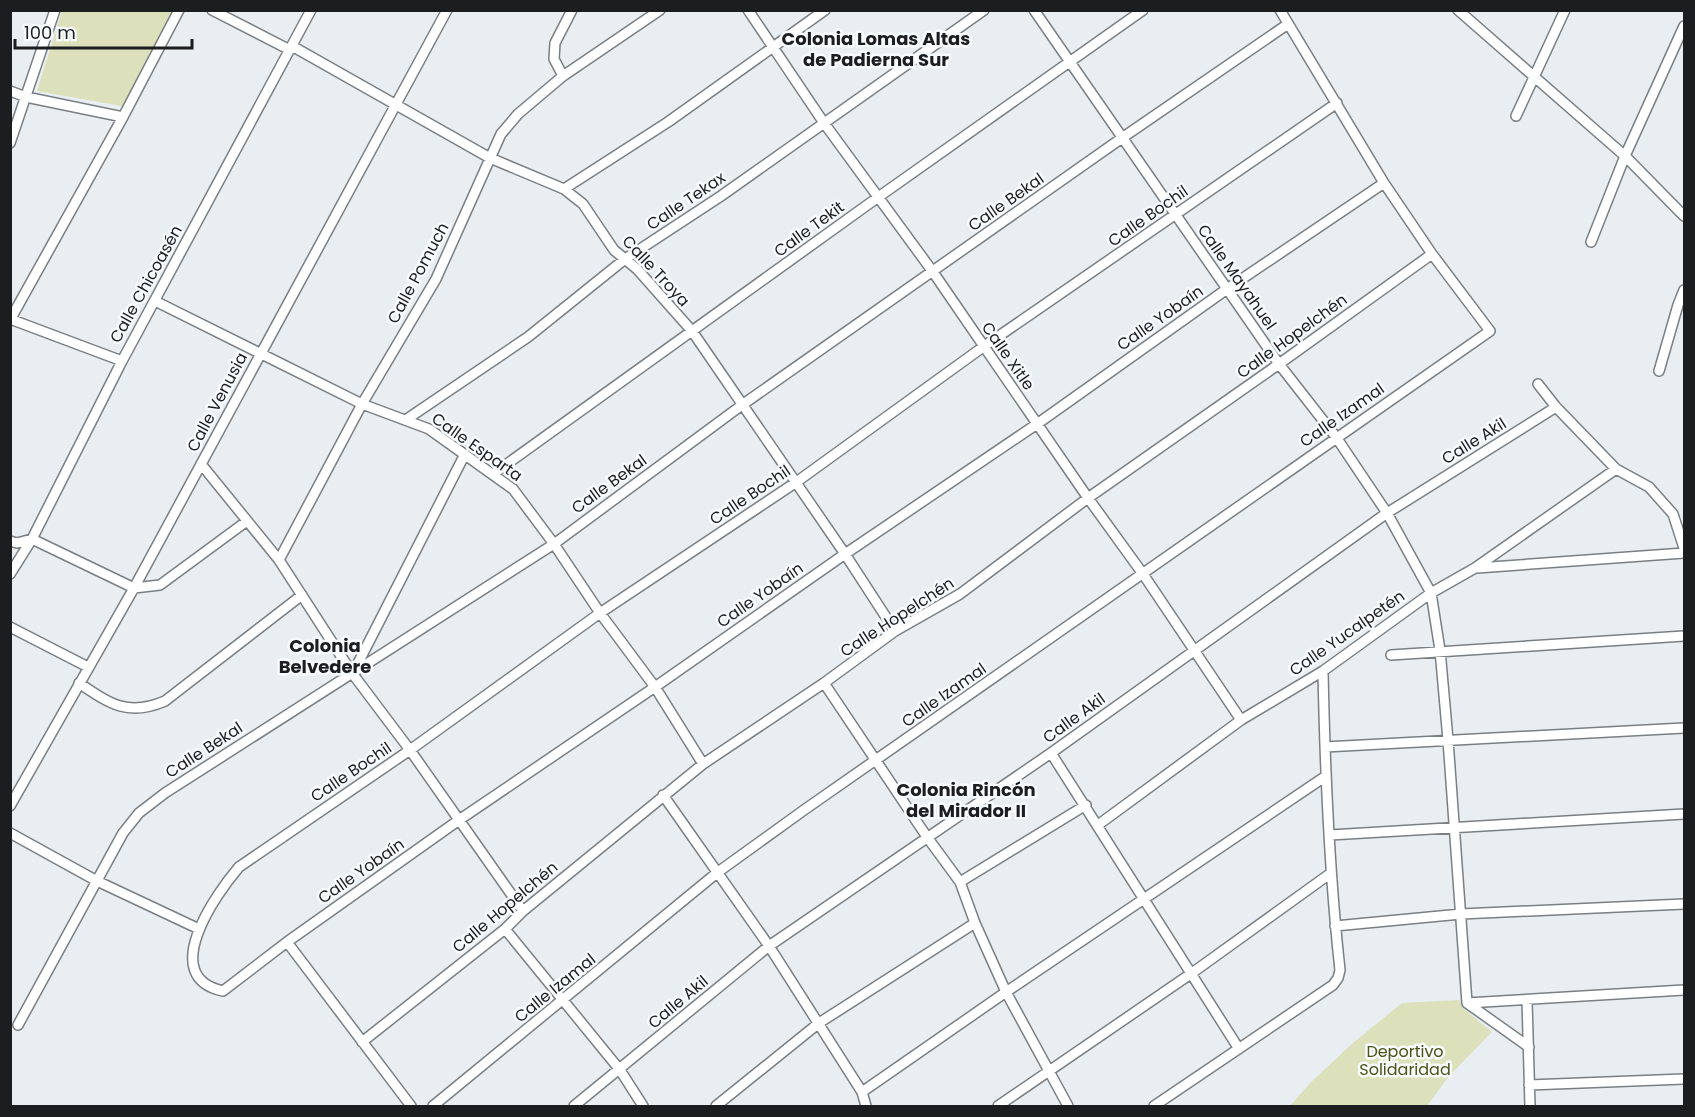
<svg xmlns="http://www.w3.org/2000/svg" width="1695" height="1117" font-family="Poppins,sans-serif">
<rect width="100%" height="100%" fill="#e9eef3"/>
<!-- green -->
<path fill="#dce1bb" d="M62 11H175L127 107 37 91Z
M1459 1000 1464 1009 1492 1032 1449 1076 1427 1106H1290L1310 1083 1353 1043 1402 1003Z"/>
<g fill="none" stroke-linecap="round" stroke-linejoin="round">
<defs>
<path id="minor" d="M212 10 290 50
M748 10 824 123 933 272 1088 498 1143 574 1241 720
M1034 10 1279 364 1336 437 1387 513 1431 593 1440 650 1448 740 1467 1003
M1458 10 1625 156 1684 216
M292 46 490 158 564 189 583 204 614 250 637 269 692 331 845 554 895 631
M563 76 554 59 555 43 572 10
M10 91 26 97 123 117
M1337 103 983 347 795 483 600 613 410 750 239 867C216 894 157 977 223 991L287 942 459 820 655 687 845 554 1037 424 1227 289 1384 183
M1516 116 1565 10
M10 143 55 10
M564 189 668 122 825 10
M1591 242 1625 156 1684 26
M155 301 362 404 429 429 513 489 554 544 600 613 655 687 703 764
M10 319 122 361
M10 320 123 117 179 10
M1659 371 1678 305 1684 290
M1538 384 1556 407 1616 469 1649 487 1673 514 1684 548
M407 419 528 337 625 259 721 196 984 10
M201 464 279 560 352 673 410 750 523 911
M493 474 877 198 1143 10
M10 541 17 543 32 539 134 588 160 585 247 521
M279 560 362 404 436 279 501 134 518 114 563 76 660 10
M1477 568 1684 553
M10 574 32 539 122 361 311 10
M10 627 88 667
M1391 655 1684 636
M354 671 465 454
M79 683C110 704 128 717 165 701L302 595
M824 683 927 837 960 882 975 923 1006 992 1068 1106
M1325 747 1684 728
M1051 753 1239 1049
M663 795 769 946 862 1092 866 1106
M10 806 134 588 447 10
M1098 825 1241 720 1323 671 1431 593 1475 568 1616 469
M10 833 97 881 199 929
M1330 835 1684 814
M960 882 1086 805
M1335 926 1461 914 1684 904
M505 929 620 1070 643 1106
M287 942 411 1106
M1527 1000 1530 1106
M1467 1003 1684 990
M1467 1003 1529 1047
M18 1025 123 833 139 813 165 793 554 544 742 405 1122 138 1288 24
M362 1042 505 929 523 911 703 764 824 683 895 631 960 594 1088 498 1279 364 1432 254
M1529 1085 1684 1079
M862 1092 1006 992 1326 776
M433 1106 718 872 804 810 1490 331 1432 254 1384 183 1280 10
M574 1106 769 946 1051 753 1387 513 1556 407
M716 1106 819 1023 975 923
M998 1106 1192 973 1331 873
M1154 1106 1333 985 1338 978 1340 970C1329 871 1325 771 1323 671"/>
</defs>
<!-- minor casing -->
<use href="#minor" stroke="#7a7f83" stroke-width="12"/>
<!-- minor -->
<use href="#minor" stroke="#fff" stroke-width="9"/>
</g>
<g text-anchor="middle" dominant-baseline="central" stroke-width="5" stroke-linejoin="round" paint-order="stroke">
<!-- street labels -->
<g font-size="16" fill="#1b1d1e" stroke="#f7fbff">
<text transform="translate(686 201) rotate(-34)">Calle Tekax</text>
<text transform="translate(1006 202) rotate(-35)">Calle Bekal</text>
<text transform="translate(1148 216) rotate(-35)">Calle Bochil</text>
<text transform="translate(809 229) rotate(-36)">Calle Tekit</text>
<text transform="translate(656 271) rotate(47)">Calle Troya</text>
<text transform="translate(418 273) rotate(-62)">Calle Pomuch</text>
<text transform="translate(1237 277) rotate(55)">Calle Mayahuel</text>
<text transform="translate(146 284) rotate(-61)">Calle Chicoasén</text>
<text transform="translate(1160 318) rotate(-35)">Calle Yobaín</text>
<text transform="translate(1292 336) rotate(-36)">Calle Hopelchén</text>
<text transform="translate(1008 356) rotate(55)">Calle Xitle</text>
<text transform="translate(217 402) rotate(-62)">Calle Venusia</text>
<text transform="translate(1342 415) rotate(-35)">Calle Izamal</text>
<text transform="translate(1474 441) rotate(-32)">Calle Akil</text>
<text transform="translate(477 447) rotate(35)">Calle Esparta</text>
<text transform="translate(609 484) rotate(-36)">Calle Bekal</text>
<text transform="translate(750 495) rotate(-34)">Calle Bochil</text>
<text transform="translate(760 595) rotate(-35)">Calle Yobaín</text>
<text transform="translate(897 617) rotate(-33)">Calle Hopelchén</text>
<text transform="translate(1347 633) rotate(-35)">Calle Yucalpetén</text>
<text transform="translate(944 695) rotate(-35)">Calle Izamal</text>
<text transform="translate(1074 718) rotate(-36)">Calle Akil</text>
<text transform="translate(204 750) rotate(-33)">Calle Bekal</text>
<text transform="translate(351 772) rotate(-34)">Calle Bochil</text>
<text transform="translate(361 871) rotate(-35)">Calle Yobaín</text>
<text transform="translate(505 907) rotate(-40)">Calle Hopelchén</text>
<text transform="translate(555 988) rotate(-39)">Calle Izamal</text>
<text transform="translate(678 1002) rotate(-40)">Calle Akil</text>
</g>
<!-- park labels -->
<g font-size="16" fill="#4d5113" stroke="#f7fbff">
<text x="1405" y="1051">Deportivo<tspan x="1405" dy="18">Solidaridad</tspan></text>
</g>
<!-- neighbourhood labels -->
<g font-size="18" font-weight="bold" fill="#1b1d1e" stroke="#f7fbff">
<text x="876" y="38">Colonia Lomas Altas<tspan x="876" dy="21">de Padierna Sur</tspan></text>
<text x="325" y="645">Colonia<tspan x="325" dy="21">Belvedere</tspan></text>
<text x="966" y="789">Colonia Rincón<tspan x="966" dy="21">del Mirador II</tspan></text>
</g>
</g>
<!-- border -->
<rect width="1695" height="1117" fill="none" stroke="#1b1d1e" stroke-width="24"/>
<!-- scale -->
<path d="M15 39v9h177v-9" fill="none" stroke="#1b1d1e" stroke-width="3"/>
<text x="24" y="39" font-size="18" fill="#1b1d1e" stroke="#f7fbff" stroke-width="4.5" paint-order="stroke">100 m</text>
</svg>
